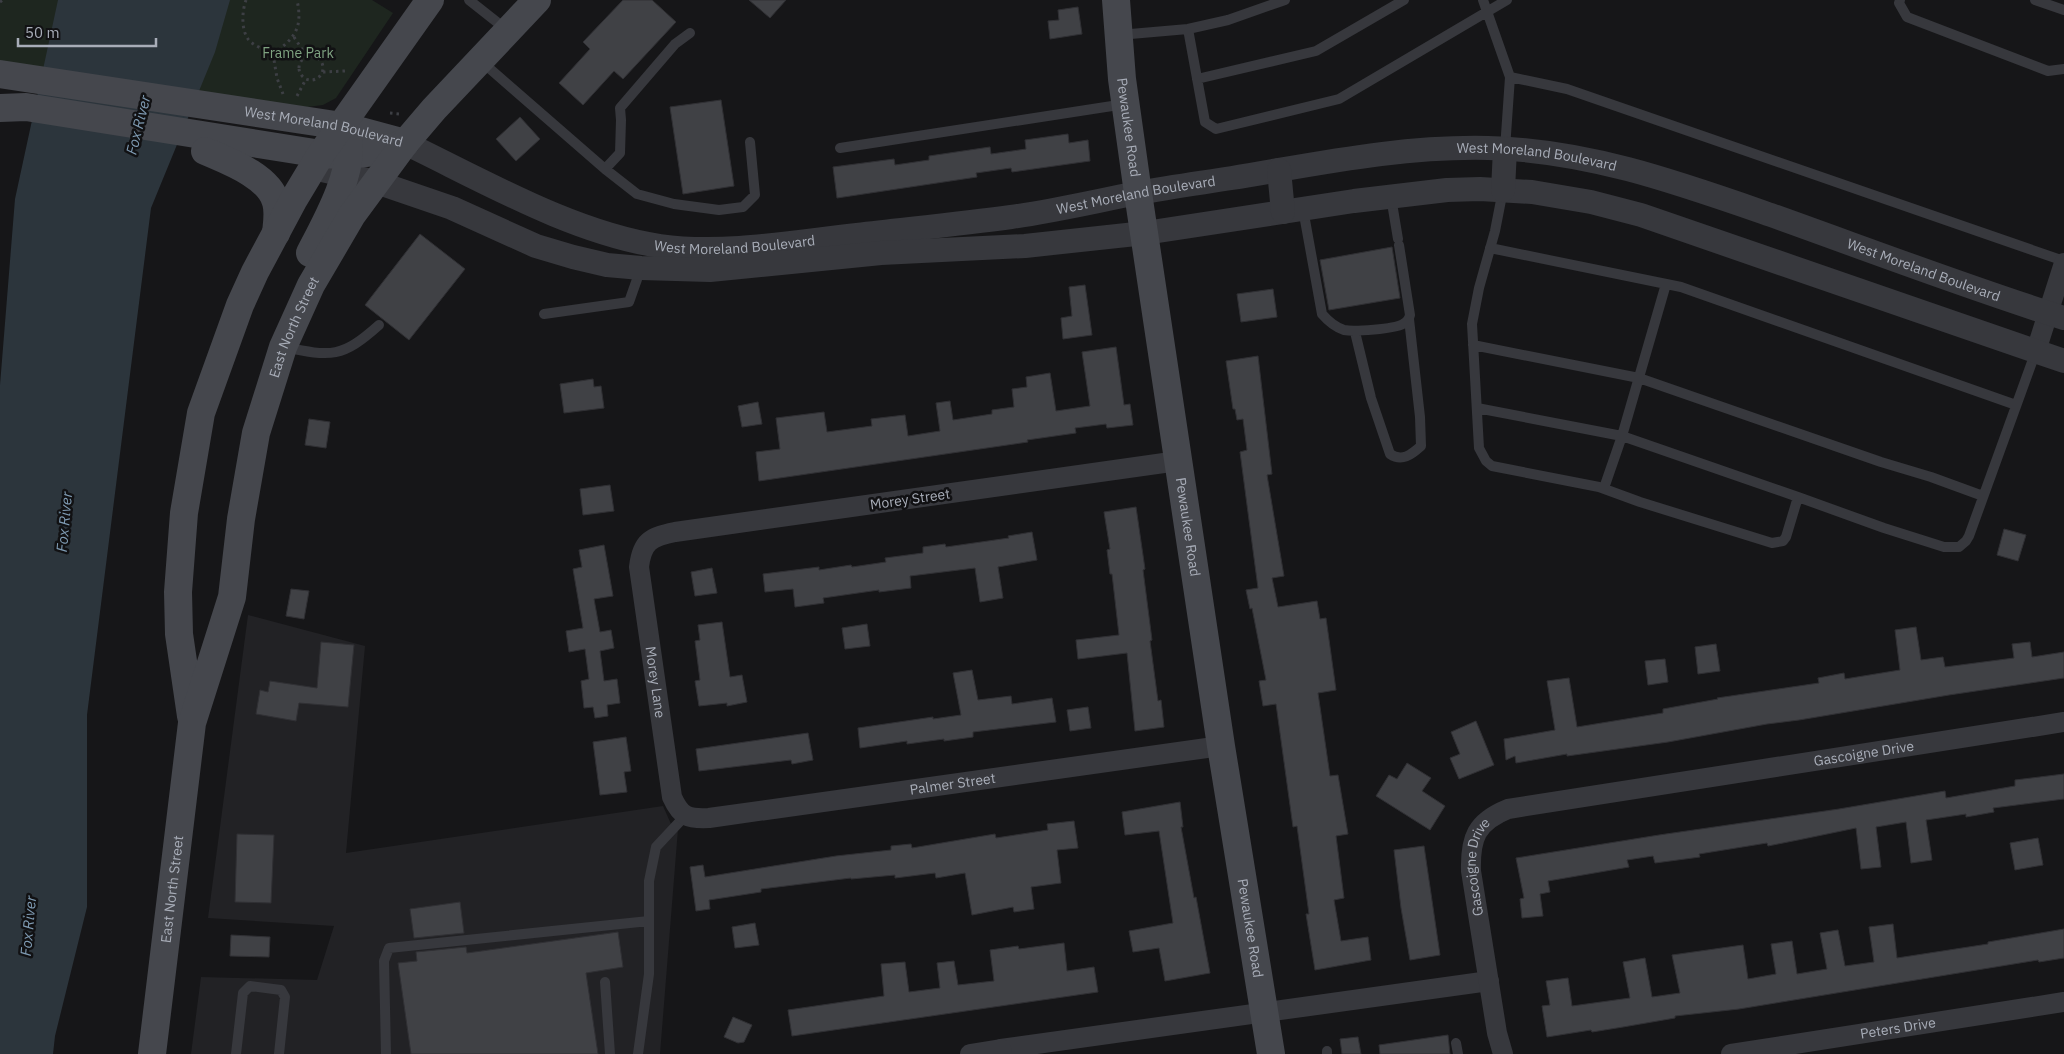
<svg xmlns="http://www.w3.org/2000/svg" width="2064" height="1054" font-family="'IBM Plex Sans',sans-serif">
<rect width="100%" height="100%" fill="#161618"/>
<!-- built -->
<path fill="#222225" d="M248 615 365 646 346 853 663 806 671 824 678 829 660 1054H191L201 977 317 980 334 926 208 918Z"/>
<!-- green -->
<path fill="#1e261f" d="M0 0H372L393 13 336 98 323 105 307 107 0 65Z"/>
<!-- water -->
<path fill="#2c353c" d="M58 0H230L215 52 151 208 87 715V907L55 1036 53 1054H0V385L15 199Z"/>
<!-- building -->
<path fill="#404145" stroke="#303034" d="M623 0H652L676 22 623 79 614 71 583 105 559 83 590 49 583 42Z
M749 0H786L770 18Z
M1078 7 1082 34 1050 39 1048 21 1059 20 1058 10Z
M721 100 734 186 683 194 670 107Z
M520 117 540 139 516 161 496 139Z
M1068 134 1069 143 1088 140 1090 161 1012 172 1011 168 976 173 977 177 837 198 833 167 894 159 895 165 929 160V156L990 147 991 154 1026 149 1025 140Z
M420 234 465 269 409 340 365 305Z
M1392 247 1400 298 1329 310 1320 260Z
M1085 285 1092 335 1063 339 1061 318 1072 316 1069 287Z
M1273 289 1277 317 1241 322 1237 294Z
M1116 347 1124 405 1130 404 1133 425 1107 428 1106 424 1075 428 1076 433 1027 440 1028 442 759 481 756 452 780 449 776 418 824 412 827 432 872 426 871 419 905 415 908 436 940 431 936 403 950 401 953 420 992 414V410L1014 407 1012 389 1027 387 1026 377 1050 373 1056 411 1090 406 1082 352Z
M1258 356 1272 474 1267 475 1284 576 1272 578 1278 607 1317 601 1320 619 1326 618 1336 690 1318 693 1330 776 1338 775 1348 834 1336 836 1344 898 1334 900 1341 941 1368 937 1371 960 1315 970 1306 914H1309L1297 826 1293 827 1276 704 1263 706 1259 681 1266 680 1252 608 1250 609 1246 590 1258 588 1240 452 1247 450 1243 419 1237 420 1235 409H1233L1226 361Z
M593 379 594 387 601 386 604 408 564 413 560 384Z
M758 402 762 424 742 427 738 406Z
M309 419 330 422 326 448 305 445Z
M610 485 614 511 583 515 580 489Z
M1136 507 1145 569 1143 570 1152 640 1150 641 1158 701 1161 700 1164 727 1135 731 1127 653 1078 659 1076 640 1119 635 1112 574H1110L1107 550 1110 549 1104 512Z
M2004 529 2026 535 2018 561 1997 555Z
M1032 532 1037 560 998 567 1003 598 980 602 975 568 910 576 911 588 879 592V590L823 598 824 603 795 607 793 589 765 592 763 574 819 567V570L851 565 852 567 886 562 885 558 923 553V547L945 544 946 547 1009 538 1008 536Z
M604 545 613 596 594 599 600 632 611 630 614 648 600 651 604 681 617 679 620 703 607 705 608 716 595 718 593 707 584 708 581 681 589 679 585 649 569 652 566 631 583 628 573 569 582 567 579 550Z
M712 568 717 593 695 596 691 572Z
M291 589 309 591 304 619 286 616Z
M722 622 730 677 742 675 747 702 727 706V703L699 706 695 681 700 680 695 641 700 640 698 625Z
M867 624 870 646 845 649 842 628Z
M1916 627 1921 660 1943 657 1945 667 2014 658 2012 644 2030 642 2032 657 2064 652V678L1949 695 1799 720 1767 724 1668 742 1567 756V754L1516 763 1515 756 1506 760 1504 739 1555 730 1547 681 1569 678 1577 727 1663 713V709L1718 699 1717 698 1819 683 1818 678 1844 673 1845 679 1900 670 1895 630Z
M321 642 354 645 348 707 299 703 296 721 256 714 260 690 268 692 270 681 317 688Z
M1716 644 1720 671 1698 674 1695 647Z
M1665 659 1668 682 1648 685 1645 661Z
M972 670 978 700 1011 696 1012 704 1052 698 1056 722 973 732V737L944 741V739L907 744V741L860 748 858 728 933 717V719L961 715 953 673Z
M1088 707 1091 728 1070 731 1067 710Z
M1476 721 1494 765 1459 779 1450 758 1460 754 1451 732Z
M808 733 813 760 792 764 791 760 699 771 696 749Z
M626 737 631 771 624 772 627 792 600 795 593 742Z
M1407 763 1431 778 1422 791 1445 806 1430 830 1376 796 1389 775 1397 779Z
M2064 774V799L1993 808 1994 812 1966 817V814L1926 820 1932 860 1911 863 1906 822 1876 827 1881 867 1861 869 1856 828 1798 840 1768 846 1767 843 1699 854 1700 857 1655 863 1653 856 1627 860 1629 867 1548 881 1550 892 1540 894 1543 916 1522 918 1520 899 1524 898 1516 858 1659 835 1839 809 1945 791 1946 798 2015 786V780Z
M1180 802 1183 827H1181L1194 898 1196 897 1210 973 1165 981 1159 948 1133 952 1129 931 1173 923 1159 831 1125 835 1122 812Z
M1074 821 1078 848 1057 850 1061 883 1031 887 1034 909 1014 912 1013 907 972 915 965 873 936 878 935 873 895 878V875L851 879V878L761 889V892L709 900 710 909 696 911 690 867 703 865 705 877 836 856 891 850V846L911 844 912 848 995 834 996 838 1048 830 1047 824Z
M237 834 274 835 271 903 235 902Z
M2038 838 2043 865 2015 870 2010 843Z
M1424 846 1440 955 1410 960 1401 908 1394 850Z
M460 902 464 933 414 938 410 909Z
M755 923 759 945 735 948 732 927Z
M1893 924 1897 958 1988 944V942L2064 929V958L2039 962 2038 960 1739 1009 1675 1016V1018L1623 1027 1592 1032 1591 1030 1547 1037 1542 1006 1550 1005 1546 981 1568 978 1572 1006 1630 998 1623 962 1645 958 1652 997 1680 993 1672 955 1743 945 1748 979 1776 974 1771 944 1792 941 1797 974 1827 969 1820 933 1838 930 1845 966 1874 962 1869 927Z
M618 932 623 967 586 973 598 1054H411L398 963 417 961 416 952 466 947 467 953Z
M231 935 270 937 269 957 230 956Z
M1064 943 1067 971 1094 967 1098 992 792 1036 788 1010 884 996 881 964 905 962 909 992 940 988 937 963 954 961 958 985 994 981 990 950 1018 946 1019 949Z
M733 1017 752 1025 744 1042 738 1043 724 1037Z
M1448 1035 1450 1054H1380L1379 1045Z
M1358 1037 1361 1054H1342L1340 1039Z"/>
<g fill="none" stroke-linecap="round" stroke-linejoin="round">
<!-- path -->
<path stroke="#3d3f44" stroke-width="3" stroke-dasharray="2.5 4" stroke-linecap="butt" d="M246 0C242 11 241 29 248 39 253 46 266 50 273 54
M0 2 3 0
M294 37 307 57
M273 54 277 78 283 94
M273 54C295 38 303 28 297 0
M299 68a12 12 0 1 1 24 0a12 12 0 1 1-24 0Z
M323 72 345 71
M297 96 306 79
M390 113 400 114"/>
<!-- service -->
<path stroke="#37383d" stroke-width="10" d="M469 0 507 30
M1483 0 1510 77 1505 149
M1900 0 1899 3 1907 17 2048 71 2064 69
M2035 0 2064 10
M1188 29 1205 122 1216 129 1339 99 1507 0
M1119 35 1188 29 1228 20 1285 0
M481 61 605 169 620 153 621 120 620 108 675 44 690 33
M1510 77 1567 89 2064 261
M1197 79 1316 51 1404 0
M840 148 1125 104
M605 169 637 194 674 204 719 210 743 207 755 195 750 142
M1503 190 1495 231 1479 288 1472 324 1479 448 1486 461 1492 466 1599 487 1640 502 1772 543 1783 541 1786 537 1798 497 1884 528 1944 547H1959L1966 541 1969 536 2036 351
M1391 197 1398 239
M1303 209 1322 314C1328 321 1335 327 1344 330 1354 332 1394 329 1403 324 1407 322 1409 320 1410 315L1399 245
M1490 248 1681 287 2016 405
M544 314 629 302 641 268
M1355 332 1371 398 1390 454C1402 462 1411 455 1421 446L1420 417 1409 319
M1473 345 1639 378 1881 462 1931 477 1983 496
M284 347C332 357 342 358 379 325
M1477 408 1622 436 1798 497
M1604 488 1622 436 1666 284
M605 982 610 1054
M1456 1043 1458 1054
M1327 1051V1054
M236 1054 243 993 250 986 281 990 285 997 279 1054
M386 1054 384 961 389 948 649 921
M638 1054 649 974V881L656 847 685 816"/>
<!-- minor -->
<g stroke="#37383d" stroke-width="20">
<path d="M2036 351 2064 263"/>
<path id="s1" d="M1178 461 675 532C651 537 642 541 639 567L672 797C681 817 688 819 709 818L1221 746"/>
<path d="M1001 1049 1489 981"/>
<path d="M970 1054 1001 1049 1002 1054"/>
<path id="s2" d="M1503 1054 1497 1033 1471 871C1470 838 1476 822 1508 809L2064 722"/>
<path id="s3" d="M1731 1054 2064 1002"/>
</g>
<!-- tertiary -->
<g stroke="#37383d" stroke-width="24">
<path id="s4" d="M405 143C484 181 573 233 660 246 723 255 794 242 857 235 908 229 960 224 1011 217 1054 211 1096 201 1138 193 1169 187 1200 183 1232 178 1317 164 1401 146 1488 148 1587 150 1679 183 1771 215 1869 250 1966 287 2064 318"/>
<path d="M313 168 376 182 452 208 536 246 573 257 607 265 641 268 710 270 881 253 1025 246 1145 233 1354 201 1447 190 1480 189 1532 192 1591 202 1641 215 2064 361"/>
<path d="M1279 170 1283 212"/>
<path d="M1503 190 1505 149"/>
</g>
<!-- secondary -->
<g stroke="#45474d" stroke-width="28">
<path id="s5" d="M1116 0 1122 79 1138 193 1221 746 1271 1054"/>
<path id="s6" d="M0 74 342 126 405 143"/>
<path d="M0 108 26 107 321 154C353 156 375 154 405 143"/>
<path d="M205 151C228 161 269 176 276 202 279 212 277 223 276 233"/>
<path d="M310 253C325 224 355 171 348 139"/>
<path d="M191 716 179 634 178 592 184 513 201 413 240 305 255 272 294 199 321 154 430 0"/>
<path id="s7" d="M152 1054 192 723 232 597 241 519 256 433 283 347 311 285 352 215 405 143 434 109 537 0"/>
</g>
</g>
<g text-anchor="middle" dominant-baseline="central" stroke-width="5" stroke-linejoin="round" paint-order="stroke">
<!-- park labels -->
<g font-size="14" fill="#7fa381" stroke="#111113">
<text x="298" y="53">Frame Park</text>
</g>
<!-- street labels -->
<g font-size="14" fill="#a8adb8" stroke="#111113">
<text stroke="none"><textPath href="#s6" startOffset="328">West Moreland Boulevard</textPath></text>
<text stroke="none"><textPath href="#s5" startOffset="128">Pewaukee Road</textPath></text>
<text stroke="none"><textPath href="#s4" startOffset="1161">West Moreland Boulevard</textPath></text>
<text stroke="none"><textPath href="#s4" startOffset="756">West Moreland Boulevard</textPath></text>
<text stroke="none"><textPath href="#s4" startOffset="351">West Moreland Boulevard</textPath></text>
<text stroke="none"><textPath href="#s4" startOffset="1566">West Moreland Boulevard</textPath></text>
<text stroke="none"><textPath href="#s7" startOffset="744">East North Street</textPath></text>
<text transform="translate(910 499) rotate(-8)">Morey Street</text>
<text stroke="none"><textPath href="#s5" startOffset="532">Pewaukee Road</textPath></text>
<text stroke="none"><textPath href="#s1" startOffset="680">Morey Lane</textPath></text>
<text stroke="none"><textPath href="#s2" startOffset="625">Gascoigne Drive</textPath></text>
<text stroke="none"><textPath href="#s1" startOffset="1089">Palmer Street</textPath></text>
<text stroke="none"><textPath href="#s2" startOffset="191">Gascoigne Drive</textPath></text>
<text stroke="none"><textPath href="#s7" startOffset="166">East North Street</textPath></text>
<text stroke="none"><textPath href="#s5" startOffset="938">Pewaukee Road</textPath></text>
<text stroke="none"><textPath href="#s3" startOffset="169">Peters Drive</textPath></text>
</g>
<!-- water labels -->
<g font-size="15" font-style="italic" fill="#7f9bb3" stroke="#111113">
<text transform="translate(138 125) rotate(-76)">Fox River</text>
<text transform="translate(64 522) rotate(-85)">Fox River</text>
<text transform="translate(28 926) rotate(-85)">Fox River</text>
</g>
</g>
<!-- scale -->
<path d="M18 38v8h138v-8" fill="none" stroke="#a8adb8" stroke-width="2.5"/>
<text x="25" y="38" font-size="15" fill="#a8adb8" stroke="#111113" stroke-width="4" paint-order="stroke">50 m</text>
</svg>
